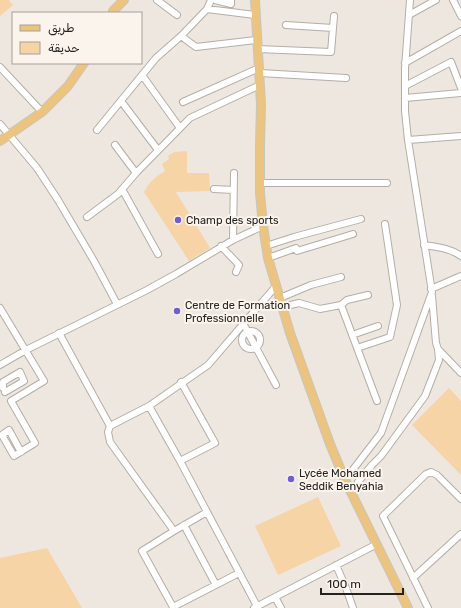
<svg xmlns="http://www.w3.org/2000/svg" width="461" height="608" font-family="Rubik,Cairo,sans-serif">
<rect width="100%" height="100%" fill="#ede7df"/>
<!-- green -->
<path fill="#f7d4a5" d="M0 0H9L13 5 0 16Z
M187 151V173H209L210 191 176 192 210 248 189 261 144 192C149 182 156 176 165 171L162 164 169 159 168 156 174 152Z
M449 388 461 401V475L412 425Z
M318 497 341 546 278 575 255 526Z
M47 548 82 608H0V558Z"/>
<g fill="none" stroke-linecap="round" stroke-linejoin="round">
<defs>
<path id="minor" d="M157 0 177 15
M215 0 231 4V0
M453 0 461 16
M207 9 211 0
M409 15 436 0
M286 25 333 28
M181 36 196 47 256 40
M257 49 331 52 334 16
M405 63 461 31
M0 67 42 112
M260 73 346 78
M142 75 180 128
M405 86 451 62 461 88
M405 98 461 93
M121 101 158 150
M183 102 259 68
M0 124 37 168 58 200 94 261 117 304
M97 130 156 58 181 36 207 9 255 15
M408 140 461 136
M115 145 136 173
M260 183H387
M122 189 158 254
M214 189 234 190
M87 217 118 194 136 173 190 118 260 85
M233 240 234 173
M424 245C437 247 450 248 461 256
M221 246 239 265 236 272
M266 246 294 237 361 219
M268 258 296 248 297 251 353 234
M431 289 461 276
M432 296 436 343 438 349 461 373
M280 298 311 285 341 277
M341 305 377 401
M282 307 299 303 320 309 341 305 347 300 368 295
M0 308 44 381 11 401 35 443 14 456 2 435 9 430 21 452
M244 325 276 385
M242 340a9 9 0 1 1 18 0a9 9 0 1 1-18 0Z
M59 333 110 426 108 432 110 442 174 531 207 512
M352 335 378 326
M357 348 390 337 397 305 385 224
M0 365 26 350 147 290 176 274 233 240 263 226
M3 388V382L20 372 24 381 5 392
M149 406 180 461 258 608
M110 426 149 406 208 365 276 286
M180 461 215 443 181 382
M345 480 381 433 432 292 408 140 405 111V68L410 0
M358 482 372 465 381 456 425 396 439 360 438 349
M184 525 216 585
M174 531 142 551 173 607 239 573
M336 565 346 588 353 608
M413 578 461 534
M275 597 281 608
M254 608 377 544
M428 608 383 516 426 474 431 472 437 475 461 499"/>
<path id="major" d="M255 0 261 104 260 145V193L263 226 268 258 290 333 330 444 345 480 408 608
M113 11 124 0
M0 141 42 112 68 86 84 63"/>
</defs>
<!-- minor casing -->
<use href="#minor" stroke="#b4aea7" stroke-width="8"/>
<!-- major casing -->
<use href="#major" stroke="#c6c6c5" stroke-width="10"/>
<!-- minor -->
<use href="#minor" stroke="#fff" stroke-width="6"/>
<!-- major -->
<use href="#major" stroke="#ecc47d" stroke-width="8"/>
</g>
<!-- markers -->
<g fill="#6d5ed8" stroke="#faf4ec" stroke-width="1.5">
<circle cx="178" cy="220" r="4"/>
<circle cx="177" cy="311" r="4"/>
<circle cx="291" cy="479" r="4"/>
</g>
<g text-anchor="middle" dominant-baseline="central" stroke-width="4" stroke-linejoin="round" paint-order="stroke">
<!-- poi labels -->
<g font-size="11" fill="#24221f" stroke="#faf4ec" text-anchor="start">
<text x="186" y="220">Champ des sports</text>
<text x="185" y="305">Centre de Formation<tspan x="185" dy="13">Professionnelle</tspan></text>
<text x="299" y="473">Lycée Mohamed<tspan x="299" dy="13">Seddik Benyahia</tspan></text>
</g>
</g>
<!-- legend -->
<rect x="12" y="12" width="130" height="52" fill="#faf4ec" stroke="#a4a09a"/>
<rect x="20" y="25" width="20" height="6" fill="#ecc47d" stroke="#a4a09a"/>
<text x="48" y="32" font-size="12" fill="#24221f">طريق</text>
<rect x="20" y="42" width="20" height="12" fill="#f7d4a5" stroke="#a4a09a"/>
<text x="48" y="52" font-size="12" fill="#24221f">حديقة</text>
<!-- scale -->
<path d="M321 588v6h82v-6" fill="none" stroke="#24221f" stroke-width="2"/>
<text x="327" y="588" font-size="12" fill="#24221f" stroke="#faf4ec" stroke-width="3" paint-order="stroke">100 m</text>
</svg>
